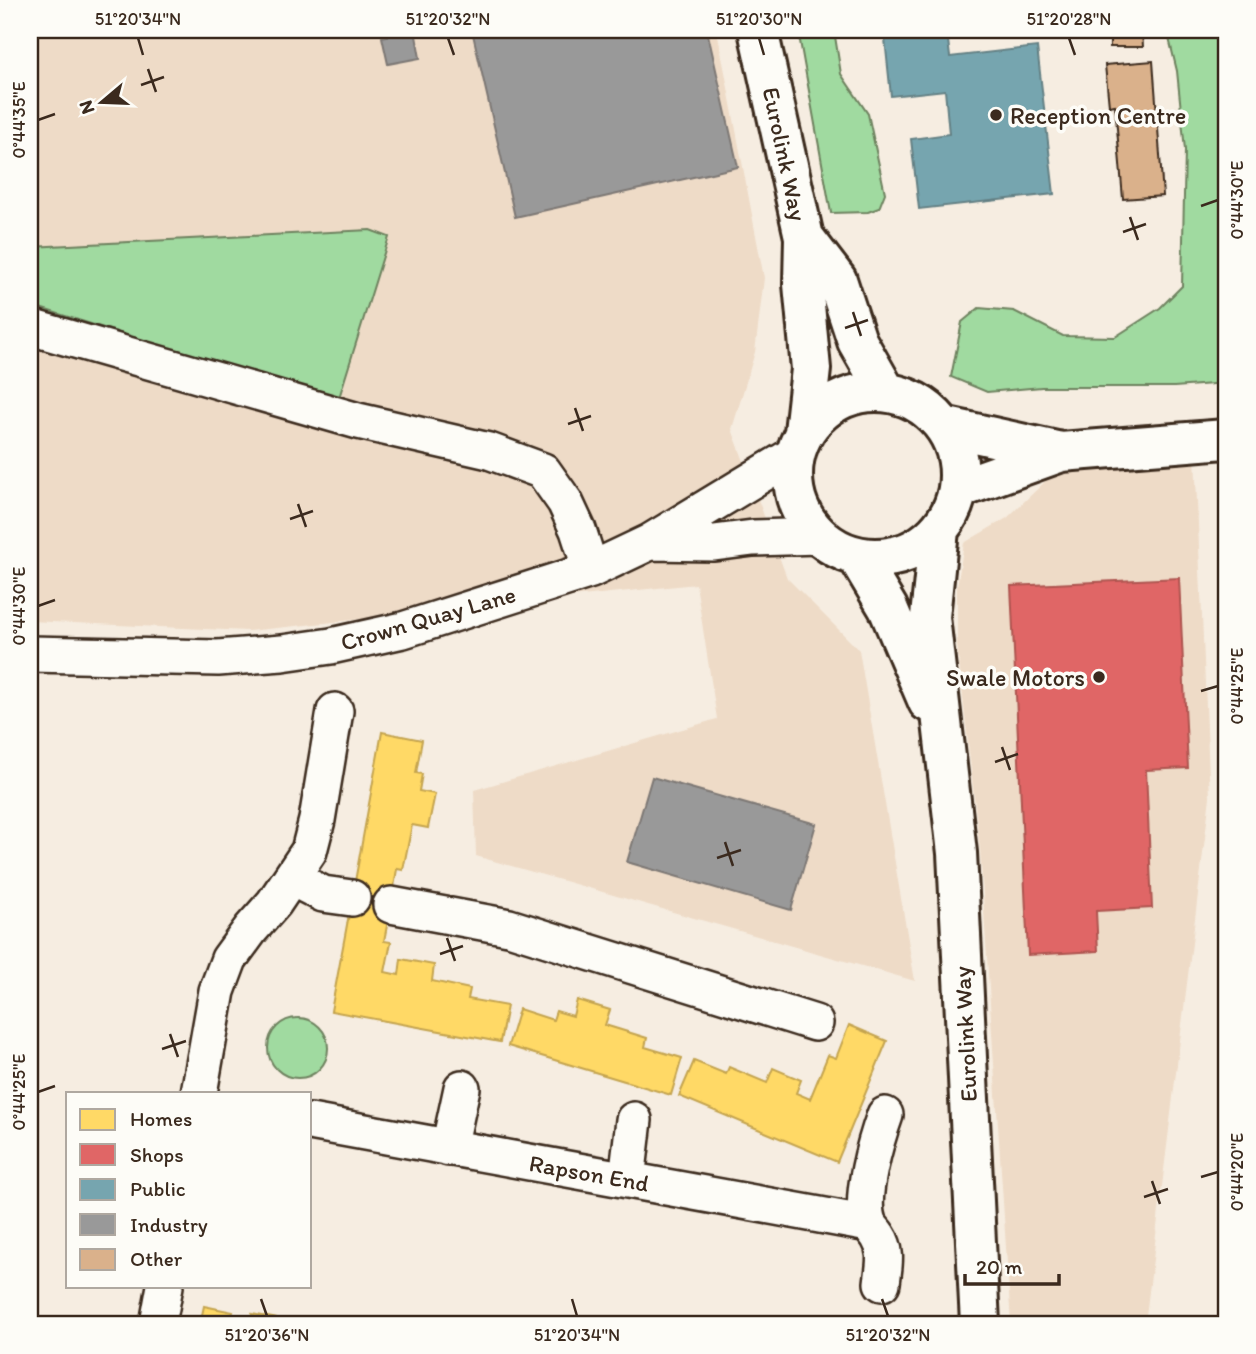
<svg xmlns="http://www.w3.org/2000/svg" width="1256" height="1354" font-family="Itim,sans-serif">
<rect width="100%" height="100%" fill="#f6ede1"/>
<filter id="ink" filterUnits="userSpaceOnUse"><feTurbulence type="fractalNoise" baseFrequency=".0143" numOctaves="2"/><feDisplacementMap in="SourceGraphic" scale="14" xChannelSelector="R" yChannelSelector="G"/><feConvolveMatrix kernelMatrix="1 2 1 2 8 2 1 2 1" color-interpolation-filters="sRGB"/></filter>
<g filter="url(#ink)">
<!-- built -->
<path fill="#eedbc7" d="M30 30H717L764 278 755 352 732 429 787 578 859 650 915 981 476 856 474 790 717 719 696 584 248 631 30 621Z
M1195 456 1210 797 1145 1324H1011L980 850 957 645V587L964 543 1007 518 1054 473Z"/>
<!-- green -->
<path fill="#a0daa0" stroke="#6e825f" stroke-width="2" d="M798 30H834L841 74 868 114 885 193 879 208 868 212 831 213Z
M1167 30H1224L1226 54V383L1174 387H1042L987 392 951 377 962 322 979 308 1014 311 1063 336 1115 337 1160 308 1182 286 1185 150 1177 71Z
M370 230 389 237 338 401 30 305V247Z
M268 1048a30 30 0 1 1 60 0a30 30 0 1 1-60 0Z"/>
<!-- homes -->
<path fill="#ffd966" stroke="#c4a450" stroke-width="2" d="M382 732 422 740 416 773 422 774 419 791 435 794 428 828 412 825 403 870 397 869 391 905 352 898Z
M352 898 391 905 384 941 391 942 385 972 399 975 401 959 434 965 432 981 470 989 468 999 507 1006 500 1042 331 1011Z
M577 1000 610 1010 605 1025 647 1038 645 1047 682 1058 671 1095 508 1046 519 1009 553 1020 556 1011 573 1016Z
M849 1025 887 1041 837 1162 679 1096 694 1061 726 1074 729 1067 767 1083 773 1068 801 1080 796 1093 810 1099 828 1055 836 1058Z
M204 1306 233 1312 230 1324H200Z
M252 1314 283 1320 282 1324H250Z"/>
<!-- shops -->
<path fill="#e06666" stroke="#ae5450" stroke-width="2" d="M1179 578 1188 768 1146 770 1152 908 1096 911 1098 951 1028 955 1011 586Z"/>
<!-- public -->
<path fill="#76a5af" stroke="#648084" stroke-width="2" d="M947 32 950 57 1037 47 1054 194 919 209 911 139 949 134 945 90 891 96 885 39Z"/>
<!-- industry -->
<path fill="#999" stroke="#7d7874" stroke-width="2" d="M386 30H415L420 58 388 64 382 37 387 36Z
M472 30H707L738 167 515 217Z
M652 777 816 824 791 910 627 862Z"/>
<!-- building -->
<path fill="#dab18b" stroke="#3b2a1e" stroke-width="2" d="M1110 30H1142L1143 47H1110Z
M1153 61 1163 196 1123 199 1115 105 1109 106 1105 65Z"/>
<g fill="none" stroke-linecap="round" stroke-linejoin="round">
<defs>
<path id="minor" d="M30 327 358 421 489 451 543 471 565 502 578 530 591 570
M650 542 714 543 753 538 819 536
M30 654 218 658 282 653 331 646 403 630 591 570 650 542 795 454
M292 878 323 894 352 898
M391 905 509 927 815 1023
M199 1093 217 991 229 959 251 929 274 903 309 851 317 820 335 711
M310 1122 869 1224
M449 1148 462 1088
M627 1180 634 1120
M882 1283C884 1266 888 1251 878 1236 875 1231 870 1227 868 1222 859 1197 876 1140 885 1115
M158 1324 165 1286"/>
<path id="secondary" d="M758 30 804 237 803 284 811 369 804 432
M804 237 837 280 857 341 886 392
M793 475a83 83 0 1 1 166 0a83 83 0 1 1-166 0Z
M943 426 1061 452
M958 489 1061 452 1226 439
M939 530 930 617 957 853 980 1324
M857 556 888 608 928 702"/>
</defs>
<!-- minor casing -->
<use href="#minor" stroke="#3b2a1e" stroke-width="40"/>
<!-- secondary casing -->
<use href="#secondary" stroke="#3b2a1e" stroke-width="44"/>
<!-- minor -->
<use href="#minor" stroke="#fdfcf7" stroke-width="35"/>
<!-- secondary -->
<use href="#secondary" stroke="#fdfcf7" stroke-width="38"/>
</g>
</g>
<!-- ticks -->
<path fill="none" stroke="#3b2a1e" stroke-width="2.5" d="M138 38 143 55M448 38 454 55M759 38 764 55M1069 38 1075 55M148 69 156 92M141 85 164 77M38 120 55 114M1201 206 1218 200M1130 217 1138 240M1123 232 1146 224M853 312 861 336M845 328 868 320M575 408 583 431M568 424 591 416M298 504 306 527M290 519 313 511M38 606 55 600M1201 691 1218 686M1002 747 1010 770M995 762 1018 754M725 842 733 866M717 858 741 850M447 938 455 961M440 954 463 946M170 1034 178 1057M162 1049 186 1041M38 1092 55 1086M1201 1177 1218 1172M1152 1181 1160 1204M1144 1197 1168 1189M261 1299 267 1316M572 1299 577 1316M882 1299 888 1316"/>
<!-- markers -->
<g fill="#3b2a1e" stroke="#fdfcf7" stroke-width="2.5">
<circle cx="996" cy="115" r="7"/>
<circle cx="1099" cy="677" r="7"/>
</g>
<g text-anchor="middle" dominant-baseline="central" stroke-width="7" stroke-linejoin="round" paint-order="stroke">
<!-- poi labels -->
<g font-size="24" fill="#3b2a1e" stroke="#fdfcf7" text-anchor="start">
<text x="1010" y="115">Reception Centre</text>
<text x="1085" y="677" text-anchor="end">Swale Motors</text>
</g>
<!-- street labels -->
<g font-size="24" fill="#3b2a1e" stroke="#fdfcf7">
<text transform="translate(785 154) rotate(78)">Eurolink Way</text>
<text transform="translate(428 618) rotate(-16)">Crown Quay Lane</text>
<text transform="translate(965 1034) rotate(-93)">Eurolink Way</text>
<text transform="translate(589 1173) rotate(10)">Rapson End</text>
</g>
</g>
<!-- margin -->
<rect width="1256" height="1354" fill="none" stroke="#fdfcf7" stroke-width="77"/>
<!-- legend -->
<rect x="66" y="1092" width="245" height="196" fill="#fdfcf7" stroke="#afa8a0" stroke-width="2"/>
<rect x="80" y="1109" width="35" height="21" fill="#ffd966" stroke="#afa8a0" stroke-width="2"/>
<text x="130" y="1126" font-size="21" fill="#3b2a1e">Homes</text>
<rect x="80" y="1144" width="35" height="21" fill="#e06666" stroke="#afa8a0" stroke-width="2"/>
<text x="130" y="1162" font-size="21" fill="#3b2a1e">Shops</text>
<rect x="80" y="1179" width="35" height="21" fill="#76a5af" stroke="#afa8a0" stroke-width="2"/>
<text x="130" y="1196" font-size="21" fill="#3b2a1e">Public</text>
<rect x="80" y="1214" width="35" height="21" fill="#999999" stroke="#afa8a0" stroke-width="2"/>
<text x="130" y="1232" font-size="21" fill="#3b2a1e">Industry</text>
<rect x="80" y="1249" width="35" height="21" fill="#dab18b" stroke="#afa8a0" stroke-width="2"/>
<text x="130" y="1266" font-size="21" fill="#3b2a1e">Other</text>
<!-- north arrow -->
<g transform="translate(102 102) rotate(251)" stroke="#fdfcf7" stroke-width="5" paint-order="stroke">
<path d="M0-5L12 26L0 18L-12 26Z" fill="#3b2a1e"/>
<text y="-10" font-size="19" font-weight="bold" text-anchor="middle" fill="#3b2a1e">N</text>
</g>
<!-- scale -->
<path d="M965 1274v10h94v-10" fill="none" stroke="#3b2a1e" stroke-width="3.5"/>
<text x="976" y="1274" font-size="21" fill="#3b2a1e" stroke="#fdfcf7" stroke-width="5" paint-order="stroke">20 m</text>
<rect x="38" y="38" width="1180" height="1278" fill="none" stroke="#3b2a1e" stroke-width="2.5"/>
<g font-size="18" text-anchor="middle" fill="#3b2a1e">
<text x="138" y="25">51°20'34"N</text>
<text x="448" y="25">51°20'32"N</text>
<text x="759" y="25">51°20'30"N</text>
<text x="1069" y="25">51°20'28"N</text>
<text transform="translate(19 120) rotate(-90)" y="6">0°44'35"E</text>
<text transform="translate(1237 200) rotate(-90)" y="6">0°44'30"E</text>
<text transform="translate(19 606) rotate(-90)" y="6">0°44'30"E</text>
<text transform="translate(1237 686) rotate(-90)" y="6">0°44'25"E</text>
<text transform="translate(19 1092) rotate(-90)" y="6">0°44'25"E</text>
<text transform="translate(1237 1172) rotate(-90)" y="6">0°44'20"E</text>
<text x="267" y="1341">51°20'36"N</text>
<text x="577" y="1341">51°20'34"N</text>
<text x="888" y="1341">51°20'32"N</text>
</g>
</svg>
